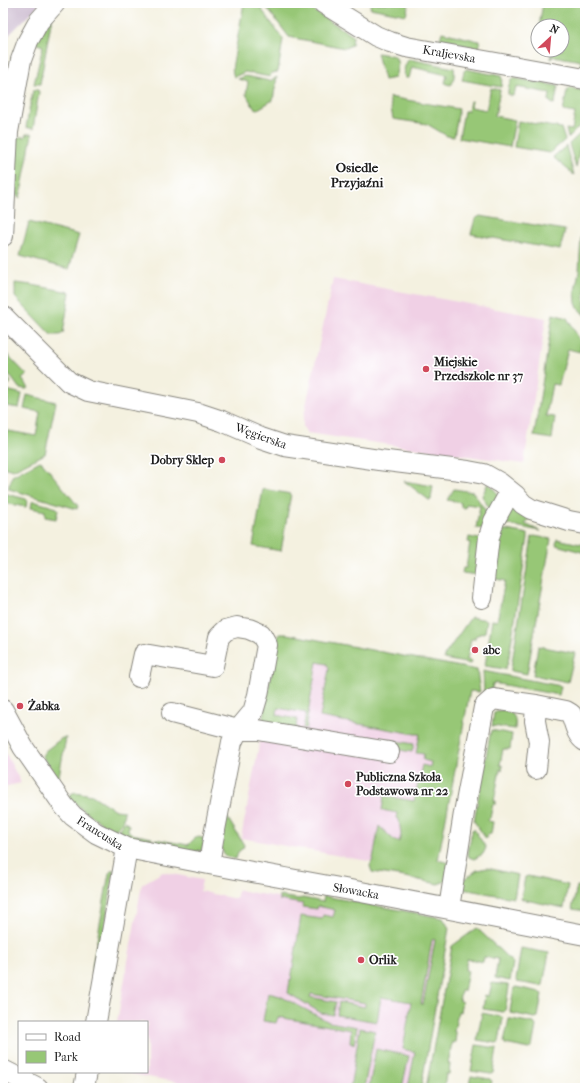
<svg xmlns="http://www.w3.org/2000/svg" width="588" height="1091" font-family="'IM FELL French Canon',serif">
<rect width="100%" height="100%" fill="#fff"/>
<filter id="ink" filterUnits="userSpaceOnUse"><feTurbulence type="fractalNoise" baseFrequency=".025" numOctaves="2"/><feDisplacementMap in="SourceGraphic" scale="8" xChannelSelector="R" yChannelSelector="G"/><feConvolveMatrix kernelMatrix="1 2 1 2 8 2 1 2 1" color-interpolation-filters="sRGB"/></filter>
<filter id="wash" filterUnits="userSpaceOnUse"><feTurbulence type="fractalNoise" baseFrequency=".012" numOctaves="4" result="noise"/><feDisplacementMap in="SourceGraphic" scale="16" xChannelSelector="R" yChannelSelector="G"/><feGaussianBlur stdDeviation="0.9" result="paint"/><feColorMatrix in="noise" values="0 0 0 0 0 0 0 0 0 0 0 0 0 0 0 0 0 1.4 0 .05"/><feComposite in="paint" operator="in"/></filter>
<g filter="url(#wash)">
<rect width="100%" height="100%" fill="#f4f1e0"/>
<!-- built -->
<path fill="#f0d0e5" d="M333 279 546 318 524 464 307 433 303 427V420Z
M280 637 466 671 429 872 241 838Z
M3 748 21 783 3 787Z
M163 872 202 880 200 891 213 894 236 899 238 890 436 925 435 940 408 1088H210L120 1072H147V1022H117L142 884Z"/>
<!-- industrial -->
<path fill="#cebed2" d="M7 3H41L3 41V24Z"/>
<!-- green -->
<path fill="#97c776" stroke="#5a7249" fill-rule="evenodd" d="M244 3H257L283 39 278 72 271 73 270 77 245 72 234 77C232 72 232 69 233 63Z
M263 3H302L353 36 352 45 345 48 289 37Z
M371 3H409L406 15 370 8Z
M543 3H585V66H581V61L553 56 552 59H551L552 50H562V26H539Z
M52 17 40 84H34L43 46 34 43Z
M442 32 479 41H480V44L479 47 476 48 454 43V41L440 39Z
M377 53 395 56 398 64 395 78 384 80Z
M409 59 454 68C455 73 454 81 451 85L446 84 445 82 447 75 412 67 409 78H406C402 72 405 64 409 59Z
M466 69 501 76 502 79 501 87 462 80 464 71Z
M246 76 270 81 277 77 273 100 258 109 254 108 246 94 248 82 238 79Z
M513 78 558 86 555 103 553 104 549 101 550 93 516 87 514 95 512 96 508 94C508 89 509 82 513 78Z
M491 88 500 90 495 116 515 120 510 147 459 138 464 111H468L470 101H472L471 107 486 110Z
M569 88 585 91V121L568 138 566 129 572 130 575 113 563 111 567 91Z
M33 90H38L39 92 33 129 26 127Z
M389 97 459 109 454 137 447 136 427 124 393 119Z
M518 121 561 128 565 140 550 153 514 147Z
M583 131 576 168 569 144Z
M26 134H32L20 198 15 194 16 139 19 137H25Z
M566 146 574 175 553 157Z
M480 216 565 230 560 250 471 234 475 219Z
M29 222 79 235 69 269 20 256Z
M581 236 583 237 585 246V316L578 308 576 303 575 291 579 271Z
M15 283 32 285 70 292 63 333 60 335H51L15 297Z
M553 314 567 318 581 342 580 352 568 349 559 385 552 384 546 416 555 417 552 439 534 436Z
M3 350 27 375 22 379 29 388 26 389 19 388 9 374 6 376 11 382 9 385 3 383Z
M3 389 22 394 19 408 6 406 8 400 3 399Z
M27 395 56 402 45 454 13 470 3 467V430L36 436 40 412 24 409Z
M40 461 42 462 78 506 77 509 9 489C8 484 12 481 12 476Z
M404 481 433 486 431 500H429Z
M488 483 499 495 492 513 482 496Z
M263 489 291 494 281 551 253 546Z
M454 489 473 492 490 517 486 529 476 528 480 506 466 504 465 508 461 507V503L447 500Z
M3 493 26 499 27 500 26 507 3 503Z
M33 501 57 508 58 510 56 519 45 517V511L31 508 32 502Z
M513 505 532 516 525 524 540 531 500 523Z
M496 528 528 534V538L508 663 505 669 485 666 492 620 497 621 505 581 496 579 491 575Z
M534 536 551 539 527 674 511 671V668L532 537Z
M469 537 484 540 478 575 462 573 463 568H466L470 542H468Z
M557 539 585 545V553L556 545Z
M471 617 487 620 485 632 475 636V639H471L467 660 471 661 470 664 444 659V656Z
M279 634H287L477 670 480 692 470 691 438 860 449 863 446 881 438 884 405 877 372 872 370 866 373 859 379 826 395 841 399 842 401 835 399 819 396 818 397 813 382 810 384 796 414 801 422 765 430 767 431 762 423 760 424 754 416 753 420 734H415L320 717 329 669 327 664 317 662 306 725H307V728H303L306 713 278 708 277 715 297 719 296 729 262 723 277 642Z
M538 646 575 653 568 682 533 675Z
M483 671 561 686 559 695 493 683 491 694 484 693Z
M502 710C515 713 516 717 515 729L492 726 494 713 497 711Z
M491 730 512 734 510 749H503L500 765 503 766 502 770 500 769 494 801H496V804H493L490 818H489L488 821 493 822 491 834 487 835V837L486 839 474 821Z
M371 737 414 744 412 752 369 745Z
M62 738H66L59 776 57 777 42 756 45 751Z
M75 792 92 795 115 810 124 811 123 820 114 832 83 810 69 798 71 794Z
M227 817 244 845 243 848 238 852 236 859 225 856 221 848Z
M125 821 129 825 128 830 132 834 152 838V843L132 838 117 832Z
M474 829 486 848 483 854 474 859 469 857 468 854 472 830Z
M198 837 203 838 205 840 202 850 199 852 155 844V839L188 845 194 839Z
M487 868 518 875 514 898 462 889 463 880 477 870Z
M112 870H114L98 971 91 974 109 873Z
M528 876 568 885 564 908 521 899 525 877Z
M577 886 585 887V911L572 909Z
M279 896 298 899 303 898 323 902 324 896 443 918 449 928 421 1088H408L415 1052 403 1049 411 1002 381 997 377 1022 337 1015 339 1002 365 1007V1003L311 994 310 997 336 1002 333 1015 321 1013 288 993 290 980H291L301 916 322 919 323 915 333 917 335 910 318 906 317 909 303 907V904L279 900ZM434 939 435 940 423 1004H421L432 940Z
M477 928 513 963 510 981 495 978 498 959 484 957 483 962 467 959 465 970 468 971 464 991H461L459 1001 462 1002 460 1012 458 1011 454 1032 456 1033 455 1043 452 1042 448 1064H450L449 1074H446L444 1088H426L452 946Z
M521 948 549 953 543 985 541 986 517 982 516 980Z
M492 983 508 985 509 987 505 1011 503 1012 483 1009 485 995 489 996Z
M516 987 540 992 542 994 538 1017 535 1018 511 1013 510 1011 514 988Z
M268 993 280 996 329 1022 357 1027 354 1044 350 1043 351 1030 278 1017 276 1023 263 1021Z
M482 1013 502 1017 503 1018 499 1042 496 1043 477 1040Z
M509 1019H511L534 1023 536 1026 532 1047 529 1049 505 1044 504 1042Z
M360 1028 375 1031 364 1088H350Z
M476 1045 497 1048V1049L493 1073 491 1074 471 1071Z
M376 1049 409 1056 402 1088H369Z
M471 1076 490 1079 492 1081 490 1088H468Z"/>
</g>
<g filter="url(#ink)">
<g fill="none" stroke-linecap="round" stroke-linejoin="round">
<defs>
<path id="minor" d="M323 3 376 36 390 42 406 47 585 79
M3 236 8 132 21 60 28 41 39 21 55 3
M3 316 69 382 88 391 198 413 222 421 261 438 285 446 379 460 468 471 484 474 500 483 515 495 523 504 531 509 569 521 585 524
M482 598 489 537 494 521 510 492
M139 677 144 654 213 666 219 637 226 630 237 627 249 629 261 634 267 645 258 695 253 712 238 730 232 742 213 840 209 864
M3 710 23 747 64 806 73 816 96 833 127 848 209 864 361 892 585 935
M172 713 238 730H258L389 752
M536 769 539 742 535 721 536 705 566 711 571 714C575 724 576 735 585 741
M449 908 464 813 484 707 493 699 536 705
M96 1022 127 848
M3 1070 38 1088
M84 1088 87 1072"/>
</defs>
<!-- minor casing -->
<use href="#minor" stroke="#88867e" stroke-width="22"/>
<!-- minor -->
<use href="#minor" stroke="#fff" stroke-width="20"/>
</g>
</g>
<!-- markers -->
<g fill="#d1495b" stroke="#fff" stroke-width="1.5">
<circle cx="426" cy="369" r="4"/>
<circle cx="222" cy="460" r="4"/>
<circle cx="475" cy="650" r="4"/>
<circle cx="20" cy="706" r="4"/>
<circle cx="348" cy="784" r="4"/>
<circle cx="361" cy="960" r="4"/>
</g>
<g text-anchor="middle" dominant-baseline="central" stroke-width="3.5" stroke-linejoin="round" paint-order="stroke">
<!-- street labels -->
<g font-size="12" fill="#1c1c1c" stroke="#fff">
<text transform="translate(449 54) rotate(10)">Kraljevska</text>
<text transform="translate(261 436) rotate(20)">Węgierska</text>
<text transform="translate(100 833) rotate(32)">Francuska</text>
<text transform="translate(356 891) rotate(10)">Słowacka</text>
</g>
<!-- poi labels -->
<g font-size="12" font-weight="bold" fill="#1c1c1c" stroke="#fff" text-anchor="start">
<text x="434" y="362">Miejskie<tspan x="434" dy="14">Przedszkole nr 37</tspan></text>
<text x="214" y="460" text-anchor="end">Dobry Sklep</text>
<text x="483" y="650">abc</text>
<text x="28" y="706">Żabka</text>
<text x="356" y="777">Publiczna Szkoła<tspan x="356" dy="14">Podstawowa nr 22</tspan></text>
<text x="369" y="960">Orlik</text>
</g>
<!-- neighbourhood labels -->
<g font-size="13" font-weight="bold" fill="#1c1c1c" stroke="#fff">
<text x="357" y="167">Osiedle<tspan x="357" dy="15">Przyjaźni</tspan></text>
</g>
</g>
<!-- margin -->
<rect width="588" height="1091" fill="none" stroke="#fff" stroke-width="16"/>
<!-- legend -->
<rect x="18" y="1021" width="130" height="52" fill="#ffffff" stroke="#a4a4a4"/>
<rect x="26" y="1034" width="20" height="6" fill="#ffffff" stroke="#a4a4a4"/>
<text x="54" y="1041" font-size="12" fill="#1c1c1c">Road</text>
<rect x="26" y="1051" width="20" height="12" fill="#97c776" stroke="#a4a4a4"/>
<text x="54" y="1061" font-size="12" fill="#1c1c1c">Park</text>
<!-- north arrow -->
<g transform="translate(550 38) rotate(26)"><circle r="19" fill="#ffffff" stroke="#a4a4a4"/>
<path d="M0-3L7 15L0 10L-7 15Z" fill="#d1495b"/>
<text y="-6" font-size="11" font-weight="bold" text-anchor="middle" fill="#1c1c1c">N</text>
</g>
</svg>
